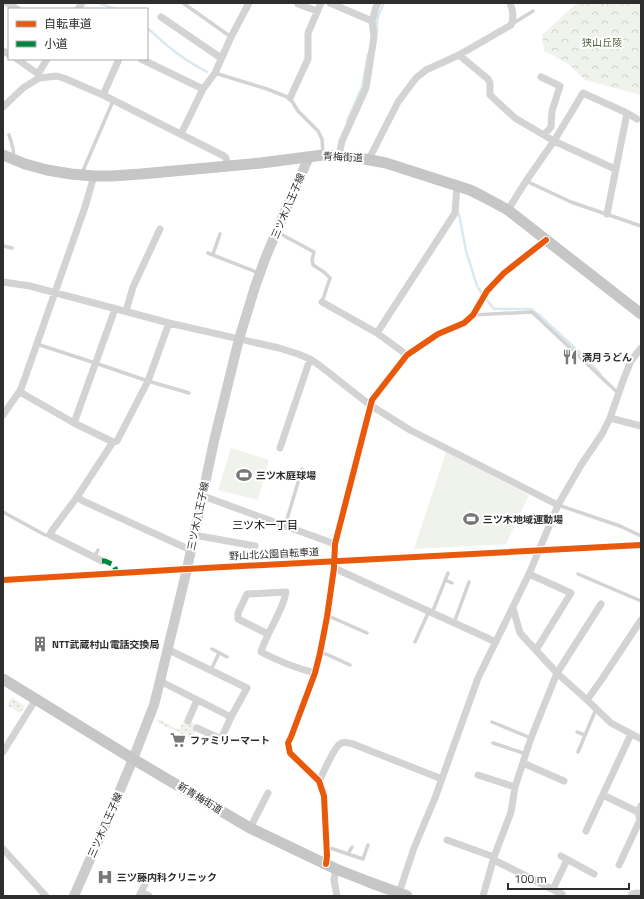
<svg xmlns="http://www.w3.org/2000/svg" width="644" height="899" font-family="'Titillium Web','Noto Sans JP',sans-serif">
<defs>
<pattern id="forest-crowns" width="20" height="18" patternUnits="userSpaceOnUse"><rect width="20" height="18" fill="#f0f3ec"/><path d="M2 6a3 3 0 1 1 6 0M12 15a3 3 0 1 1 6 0" fill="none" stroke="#ced1cb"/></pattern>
<pattern id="park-dots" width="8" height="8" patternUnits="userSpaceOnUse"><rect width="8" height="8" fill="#f0f3ec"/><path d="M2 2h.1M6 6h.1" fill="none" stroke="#ced1cb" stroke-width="1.8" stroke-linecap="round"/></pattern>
</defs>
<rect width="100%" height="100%" fill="#fff"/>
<!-- grass -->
<path fill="#f0f3ec" d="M231 448 269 460 258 500 218 490Z
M446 452 529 495 506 544 414 549Z"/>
<!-- forest -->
<path fill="url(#forest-crowns)" d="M577 3H641V95L585 80 567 63 544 51 542 35Z"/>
<!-- park -->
<path fill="url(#park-dots)" d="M12 697 25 706 20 713 7 705Z
M158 719 179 730 185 719 198 726 192 739 157 722Z"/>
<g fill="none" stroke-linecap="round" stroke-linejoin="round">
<!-- stream -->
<path stroke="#dae9ef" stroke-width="2.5" d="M99 3 115 9
M147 28C155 34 161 41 169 47 181 57 194 65 207 72
M377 33C376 20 378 15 384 3
M347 121 362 87 368 54
M459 214 466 251 477 286 482 294
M487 300 494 309H531L539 315 588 360 601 375"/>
<!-- service -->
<path stroke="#d3d3d3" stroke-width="3.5" d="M183 3 231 37
M512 24 533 11
M215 73 267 89 290 98 298 111 318 131 322 139 323 154
M9 135C11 142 15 149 13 157
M82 173 113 101
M526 181 571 202 641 226
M277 232 314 252 312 260 313 265 324 272 330 278 322 302
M3 246 12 248
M208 253 259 273
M213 254 220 234
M473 315 532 312 618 393
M37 344 95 363 148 381 189 393
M558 505 620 526 641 536
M3 512 45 535H50
M285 526 302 469
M94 558 98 550
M578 574 641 601
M445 580 452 583
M432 613 448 573
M327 617 333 618 367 633
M454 623 469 582
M415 642 429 611
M212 649 227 657
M320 653 326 654 350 665
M211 670 219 653
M492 722 531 738
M577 732 585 735
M493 743 526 754
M578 752 596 709
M327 847 363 859 368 845
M348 854 352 847"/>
<!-- minor -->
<path stroke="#d3d3d3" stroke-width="7" d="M7 3 17 9
M330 3 372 21
M298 4 317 11
M78 9 82 3
M161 17 221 58
M3 51 9 54
M459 55 488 79 490 83V95L515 118 554 141 615 169
M17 59 38 74
M141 59 203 89
M541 77 560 86 552 111 551 127 544 135
M39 78 38 74 47 59
M103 95 119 59
M290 98 308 59V33L321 3
M3 107 23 88 39 78 57 76 66 79 103 95 224 156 226 158 228 166
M181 134 203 89 215 73 231 37 249 3
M339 155 342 141 366 88 374 37 372 21 376 7 378 3
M369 159 398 102 416 78 426 70 459 55 511 25C514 18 513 10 510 3
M508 210 526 181 554 141 583 93 627 113 637 119
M607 214 627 113
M3 282 30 286 169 323 279 348 298 354 310 359 319 365 370 405 410 430 558 505
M322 302 377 333 407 355
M126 311 133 287 160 229
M377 333 455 213 457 186
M20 392 74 423 113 442
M3 415 21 389 85 207 94 176
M610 418 641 426
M74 423 115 309
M280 448 310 359
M203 496 285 526 335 544
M77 497 83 501 184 547 191 549
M194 535 255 546
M102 561 50 535 51 532 77 497 113 442 117 441 148 381 169 323
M334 568 496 642
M529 574 571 593 536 650
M513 608 520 633 557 673 587 700 611 723 641 739
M268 634 238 619V613L247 594 286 592C282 614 267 631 261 652 278 661 296 668 315 673
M167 649 247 688 231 717 221 739 197 728
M160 681 231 717
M587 700 602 679 641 620
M188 721 197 700
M3 752 36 699
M523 763 564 781
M478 775 515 787
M319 781C323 774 334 747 340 744 343 741 349 743 353 744L442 779
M603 795 638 812 641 806
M250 828 268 793
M586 831 631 734
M447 840 494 857
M3 849 46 896
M561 856 594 874
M494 860 562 894
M326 864 327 856 324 796 319 781 290 753 288 743 291 737 315 673 320 653 327 617 334 568 335 544 372 400 407 355 438 334 464 323 473 315 487 291 504 273 546 240
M619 865 640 820 638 812
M336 869 334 880 337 896
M553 889 567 860
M141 892 149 896
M399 893 414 848 435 798 478 678 529 574 558 505 581 465 602 434 610 418 624 378 631 361 641 348
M139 896 149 876
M483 896 494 857 511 812 515 787 531 738 557 673 601 604
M631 896 632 894 638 893 641 894"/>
<!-- secondary -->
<path stroke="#ccc" stroke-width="10" d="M74 896 113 807 133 759 154 705 160 681 187 569 214 441 239 339 255 287 265 259 291 197 309 157"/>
<!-- primary -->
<path stroke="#c6c6c6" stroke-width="11" d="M3 155 25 164 47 170 71 174 94 176H112L141 174 261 163 323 155 354 157 386 163 470 190 484 197 508 210 641 314
M3 679 133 759 250 828 336 869 369 882 407 896"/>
<!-- quiet -->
<path stroke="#00873e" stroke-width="5" stroke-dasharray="10 5" stroke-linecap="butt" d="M102 561H105L114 565 117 573"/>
<defs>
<path id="cycleway" d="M3 580 187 569 641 545
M326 864 327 856 324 796 319 781 290 753 288 743 291 737 315 673 320 653 327 617 334 568 335 544 372 400 407 355 438 334 464 323 473 315 487 291 504 273 546 240"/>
</defs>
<!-- cycleway casing -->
<use href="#cycleway" stroke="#fff" stroke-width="8"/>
<!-- cycleway -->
<use href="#cycleway" stroke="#e8590c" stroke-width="6"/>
</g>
<!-- icons -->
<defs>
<symbol id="restaurant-bare" viewBox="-9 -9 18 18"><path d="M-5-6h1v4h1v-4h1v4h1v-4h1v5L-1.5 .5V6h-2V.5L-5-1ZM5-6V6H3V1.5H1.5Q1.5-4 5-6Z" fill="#777" stroke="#fff" stroke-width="2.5" paint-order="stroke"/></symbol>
<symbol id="stadium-bare" viewBox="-9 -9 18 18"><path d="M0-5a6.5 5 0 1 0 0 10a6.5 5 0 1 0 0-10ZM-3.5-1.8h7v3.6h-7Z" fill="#777" stroke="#fff" stroke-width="2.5" paint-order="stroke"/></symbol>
<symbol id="building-bare" viewBox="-9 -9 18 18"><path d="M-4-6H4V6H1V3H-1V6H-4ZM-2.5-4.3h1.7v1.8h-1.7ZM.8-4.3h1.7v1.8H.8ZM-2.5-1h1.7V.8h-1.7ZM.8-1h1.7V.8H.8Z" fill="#777" stroke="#fff" stroke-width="2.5" paint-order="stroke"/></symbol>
<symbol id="supermarket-bare" viewBox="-9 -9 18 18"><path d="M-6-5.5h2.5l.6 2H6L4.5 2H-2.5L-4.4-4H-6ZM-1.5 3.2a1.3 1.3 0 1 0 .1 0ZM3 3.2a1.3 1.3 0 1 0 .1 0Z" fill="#777" stroke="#fff" stroke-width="2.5" paint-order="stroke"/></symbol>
<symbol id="hospital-bare" viewBox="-9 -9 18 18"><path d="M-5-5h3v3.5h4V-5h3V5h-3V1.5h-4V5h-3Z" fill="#777" stroke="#fff" stroke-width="2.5" paint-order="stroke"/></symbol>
</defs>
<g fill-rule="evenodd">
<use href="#restaurant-bare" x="559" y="346" width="22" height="22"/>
<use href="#stadium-bare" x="233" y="464" width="22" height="22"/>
<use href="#stadium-bare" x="460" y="508" width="22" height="22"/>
<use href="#building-bare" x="29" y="633" width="22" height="22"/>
<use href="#supermarket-bare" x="167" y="729" width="22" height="22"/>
<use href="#hospital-bare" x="94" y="866" width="22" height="22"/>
</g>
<g text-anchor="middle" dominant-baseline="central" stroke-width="4" stroke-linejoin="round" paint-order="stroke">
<!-- park labels -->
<g font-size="10" fill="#54653f" stroke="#fff">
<text x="602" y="42">狭山丘陵</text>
</g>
<!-- street labels -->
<g font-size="10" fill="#2e2e2e" stroke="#fff">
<text transform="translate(343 157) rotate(3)">青梅街道</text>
<text transform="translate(288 206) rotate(-67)">三ツ木八王子線</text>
<text transform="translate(198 516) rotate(-78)">三ツ木八王子線</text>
<text transform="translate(274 554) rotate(-3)">野山北公園自転車道</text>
<text transform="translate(200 798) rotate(31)">新青梅街道</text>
<text transform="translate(105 825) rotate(-66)">三ツ木八王子線</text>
</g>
<!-- poi labels -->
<g font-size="10" font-weight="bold" fill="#2e2e2e" stroke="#fff" text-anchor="start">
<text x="582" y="357">満月うどん</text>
<text x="256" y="475">三ツ木庭球場</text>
<text x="483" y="519">三ツ木地域運動場</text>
<text x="52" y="644">NTT武蔵村山電話交換局</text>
<text x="190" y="740">ファミリーマート</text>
<text x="117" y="877">三ツ藤内科クリニック</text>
</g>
<!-- neighbourhood labels -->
<g font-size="11" fill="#000" stroke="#fff">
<text x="265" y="525">三ツ木一丁目</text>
</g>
</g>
<!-- border -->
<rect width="644" height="899" fill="none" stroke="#2e2e2e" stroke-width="8"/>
<!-- legend -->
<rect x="8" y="8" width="140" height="52" fill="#ffffff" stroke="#ababab"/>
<rect x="16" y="21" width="20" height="6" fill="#e8590c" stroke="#ababab"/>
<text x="44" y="28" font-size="12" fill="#2e2e2e">自転車道</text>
<rect x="16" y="41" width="20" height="6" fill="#00873e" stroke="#ababab"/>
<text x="44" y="48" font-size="12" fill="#2e2e2e">小道</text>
<!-- scale -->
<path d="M508 883v6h121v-6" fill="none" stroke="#2e2e2e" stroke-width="2"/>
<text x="514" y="883" font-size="12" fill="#2e2e2e" stroke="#ffffff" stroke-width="3" paint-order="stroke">100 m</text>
</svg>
